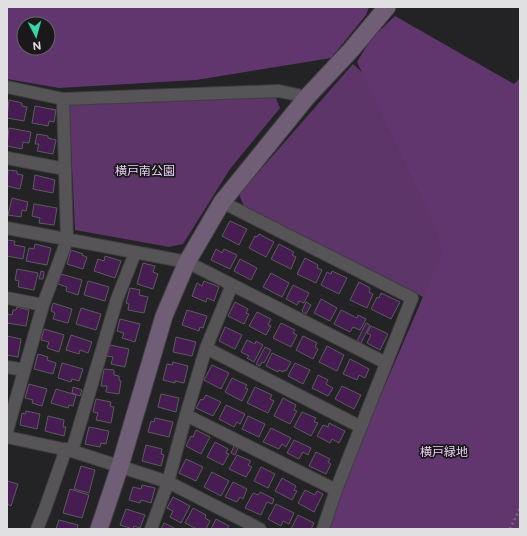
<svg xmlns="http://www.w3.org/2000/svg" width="527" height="536" font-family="Figtree,'Noto Sans JP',sans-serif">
<rect width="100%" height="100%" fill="#232224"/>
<!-- green -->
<path fill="#5d3569" d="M353 64 378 87 520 430 332 529 423 297 244 207 239 194Z
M275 96 280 108 230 169 183 244 169 247 75 230 69 103Z"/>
<!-- forest -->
<path fill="#61366e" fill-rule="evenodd" d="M7 7H369L366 15 331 58 196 80 59 88 7 79ZM24 24H48V48H24Z
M395 16 514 84 520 78V529H326L341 487 423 297 443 252 433 222 357 62 371 39Z"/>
<!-- building -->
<path fill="#461c52" stroke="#5c5b5d" d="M9 100 22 103V106L27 107 24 121 7 118Z
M35 106 56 110 54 122 49 121 48 126 32 123Z
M9 128 31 132 29 143 23 142 22 149 7 146Z
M37 134 48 136V138L56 140 53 154 37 151 39 144H35Z
M8 170 17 171V174L23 175 20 189 7 186Z
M35 175 55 180 53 193 33 189Z
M12 198 28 202 26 211 22 210 21 217 8 215Z
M34 204 57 208 54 225 39 223 40 218 32 216Z
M230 221 247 229 239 245 222 236Z
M259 234 274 242 266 257 249 248 255 236 257 237Z
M7 240 15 241 14 245 25 247 23 259 7 256Z
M35 244 51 248 47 265 26 261 29 248 34 249Z
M279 244 294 252 292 255 296 257 291 269 271 259Z
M216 249 222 253 224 249 237 255 230 269 211 260Z
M71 250 83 254 82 255 87 257 83 269 67 264Z
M105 256 121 261 115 278 94 271 98 259 104 261Z
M305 258 318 265 317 268 322 270 316 283 297 274Z
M240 259 257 268 251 280 234 271Z
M143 263 155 266 153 272 158 274 153 289 137 284Z
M17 269 38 273 34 290 18 287 19 281 15 280Z
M41 271 44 272 43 279H39Z
M332 271 347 278 339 294 321 285 327 272 331 274Z
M271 273 289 283 282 297 263 287Z
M61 274 82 280 78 295 66 291 67 287 58 284Z
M88 281 109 287 105 301 84 295Z
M204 281 219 287 214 301 207 298 206 302 192 296 197 283 202 286Z
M359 282 370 288 369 292 373 294 367 308 350 300Z
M293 285 309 293 304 303 299 301 297 305 286 299Z
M130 288 140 290 139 295 148 297 144 313 128 310 129 304 126 303Z
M381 293 400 302 391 319 371 309 377 297 379 298Z
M321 299 337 308 330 321 314 313Z
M235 302 248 309 246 313 249 314 244 324 228 316Z
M306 302 311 305 306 314 302 311Z
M53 303 72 309 68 323 53 319 55 313 51 311Z
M17 307 29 310 26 326 7 323V314L12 315 13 310H16Z
M81 308 101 314 96 330 76 324Z
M187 310 207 316 203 328 200 327 199 331 182 325Z
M341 310 357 318 358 315 366 319 360 330 353 327 350 332 334 324Z
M257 312 271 319 268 325 271 326 266 335 249 326Z
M120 319 140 324 135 342 122 338 124 333 117 331Z
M281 323 295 330 293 333 297 335 291 347 273 338Z
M366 323 370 325 361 343 357 341Z
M371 326 388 334 380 350 367 343 371 335 367 333Z
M225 327 242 335 235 349 219 341Z
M44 329 64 335 59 352 47 348 49 342 41 340Z
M71 335 92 342 88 353 80 350 79 354 66 350Z
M7 336 21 339 18 357 7 355Z
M303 336 317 343 315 347 318 349 313 359 296 350Z
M176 337 196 342 192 356 173 352Z
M247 340 255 344 256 341 263 345 254 362 247 358 249 356 241 352Z
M110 345 129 349 125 367 111 364 113 357 107 356Z
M327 346 344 355 337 371 319 362Z
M265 347 271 350 264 363 262 362 260 366 256 364Z
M272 353 291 362 286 371 284 370 283 372 279 370 278 372 266 366Z
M38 354 48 357 47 360 56 363 53 374 34 369Z
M350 359 369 369 365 378 359 375 357 380 343 374Z
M173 362 188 366 184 383 175 381V383L163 380 167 364 172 365Z
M62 363 83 369 79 381 72 379 71 382 58 378Z
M295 363 310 370 303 384 288 376Z
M212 365 229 373 221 389 204 380Z
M104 369 114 370V375L119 376V380L121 381 119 394 106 392 107 386H101Z
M318 375 328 380 326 384 333 388 328 396 312 388Z
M232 378 247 385 245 388 248 389 242 401 225 392Z
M29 384 47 389 42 406 32 403 33 400 25 398Z
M342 386 361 395 354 409 335 399Z
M73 387 82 390 80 396 72 393Z
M255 387 272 395 270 399 274 401 268 413 247 403Z
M56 389 76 395 73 406 69 405 68 408 51 403Z
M161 394 179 398 176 412 158 407Z
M206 395 221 402 213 416 196 408 201 399 203 400Z
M283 398 296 405 294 410 297 411 290 424 274 416Z
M96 399 111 402 110 406 114 407 111 423 96 420 98 413 93 412Z
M226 405 245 414 240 424 237 422 234 427 219 419Z
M26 411 40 414 37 429 20 425 22 413 25 414Z
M302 412 316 418 314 422 318 423 311 436 294 427Z
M48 416 64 420 63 427H66L64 436 45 431Z
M248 416 265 424 259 437 242 429Z
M155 418 173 422 169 437 148 432 151 421 154 422Z
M329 423 345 431 339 443 332 439 330 443 317 436 323 425 328 427Z
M89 427 109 431 106 444 101 443 100 447 85 444Z
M271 428 291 438 286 447 282 444 279 449 263 442Z
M196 430 210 437 201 454 186 446 191 436 193 437Z
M294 440 311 448 308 455 303 452 299 459 287 453Z
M215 442 228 449 226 453 229 454 223 465 207 457Z
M146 445 162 449 161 454 164 455 161 466 142 461Z
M234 446 238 448 235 455 231 453Z
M316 452 330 459 328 462 331 464 326 474 309 466Z
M237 455 251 461 248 465 252 467 246 477 229 469Z
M186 459 203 467 196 481 179 473Z
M81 466 95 470 89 493 74 489Z
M261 467 275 474 268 488 254 481Z
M212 472 229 481 221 496 204 487Z
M282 478 296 486 294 490 297 491 292 500 275 491Z
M7 481 18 484 11 506 7 504Z
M233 482 247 489 243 499 240 497 237 502 225 497Z
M142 485 155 488 151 503 141 500 140 503 129 500 133 487 141 489Z
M70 489 89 495 82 518 63 513Z
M305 490 315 495 317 491 323 494 314 512 298 503Z
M260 492 274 499 272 504 267 502 261 515 245 508 253 493 258 495Z
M173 497 190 506 181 523 170 517 173 511 167 508Z
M276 504 294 513 289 524 283 521 281 526 268 519Z
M193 508 206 515 205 518 210 521 206 529H197L185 523Z
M126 509 145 515 140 528 134 526 133 529 120 525Z
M298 515 314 523 311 529H291Z
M216 519 229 526 227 529H211Z
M59 520 78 525 77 529H56Z
M164 523 176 529H161Z"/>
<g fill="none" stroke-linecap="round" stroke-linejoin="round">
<defs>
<path id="street" d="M7 87 63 99 67 240 43 305 7 431
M63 99 279 91 307 97
M7 158 65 169
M222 202 412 298 336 490 323 529
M7 228 187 262 386 363
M7 298 43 305
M206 348 361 427
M7 367 24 370
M186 415 336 490
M7 437 72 451 168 482 260 529
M72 451 117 299 135 253
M37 529 45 509 66 449
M151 529 168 482 186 415 206 348 232 285"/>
<path id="secondary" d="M99 529 120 466 164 316 187 262 222 202 307 97 351 50 387 7"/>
</defs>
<!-- street casing -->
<use href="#street" stroke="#3f3e40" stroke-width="14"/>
<!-- secondary casing -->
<use href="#secondary" stroke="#3f3e40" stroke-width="19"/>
<!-- path -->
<path stroke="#6f6e70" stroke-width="2.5" stroke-dasharray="2 3" stroke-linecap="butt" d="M510 529 520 508"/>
<!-- street -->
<use href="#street" stroke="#565456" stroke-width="12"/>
<!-- secondary -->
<use href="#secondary" stroke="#705e76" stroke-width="17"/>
</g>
<g text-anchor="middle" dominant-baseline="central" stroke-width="3.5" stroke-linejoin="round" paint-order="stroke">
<!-- park labels -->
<g font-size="12" fill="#ecd2f4" stroke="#1a181a">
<text x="145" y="171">横戸南公園</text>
<text x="444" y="452">横戸緑地</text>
</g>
</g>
<!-- border -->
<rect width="527" height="536" fill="none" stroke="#e0dfe1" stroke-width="16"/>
<!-- north arrow -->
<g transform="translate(36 36) rotate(174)"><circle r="19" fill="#1a181a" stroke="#69686a"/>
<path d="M0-3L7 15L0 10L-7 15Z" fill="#38d4a6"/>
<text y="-6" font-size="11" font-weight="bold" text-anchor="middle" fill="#e0dfe1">N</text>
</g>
</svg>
